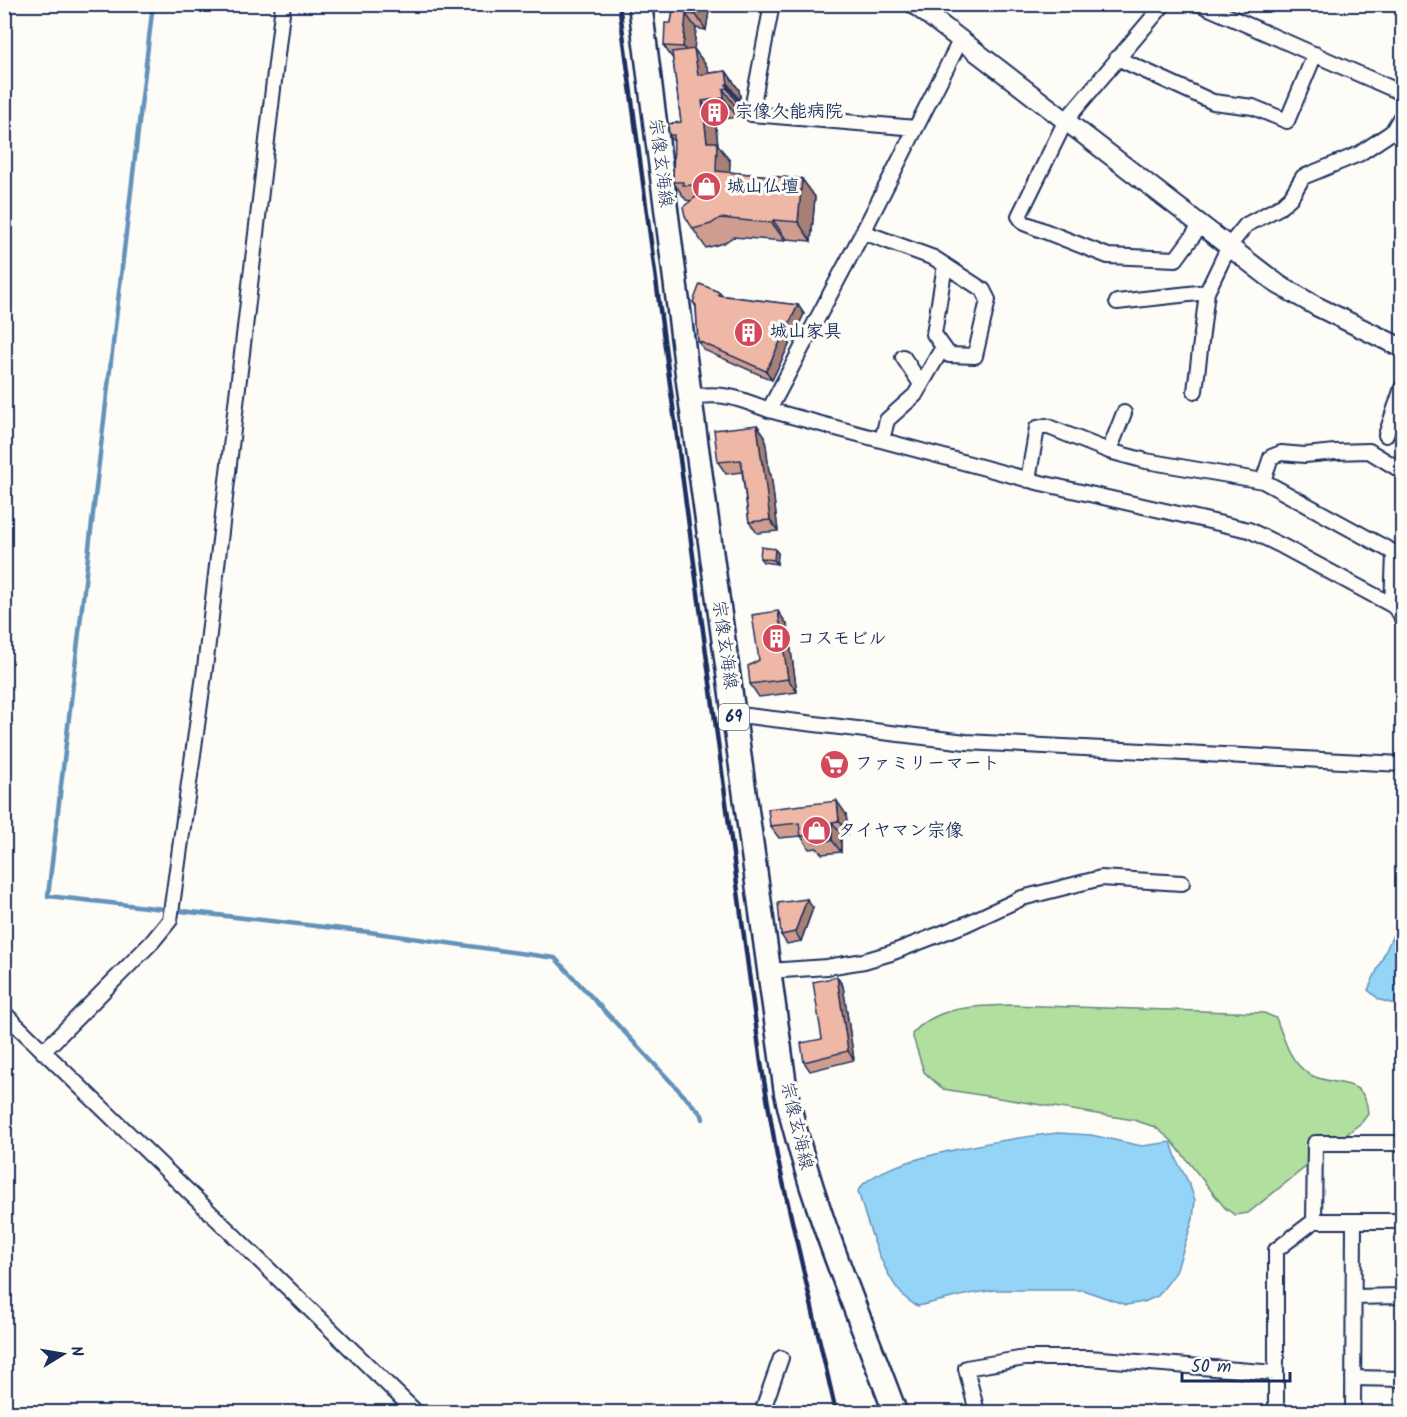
<svg xmlns="http://www.w3.org/2000/svg" width="1407" height="1417" font-family="Kalam,'Klee One',sans-serif">
<rect width="100%" height="100%" fill="#fdfcf7"/>
<filter id="ink" filterUnits="userSpaceOnUse"><feTurbulence type="fractalNoise" baseFrequency=".0167" numOctaves="2"/><feDisplacementMap in="SourceGraphic" scale="12" xChannelSelector="R" yChannelSelector="G"/><feConvolveMatrix kernelMatrix="1 2 1 2 8 2 1 2 1" color-interpolation-filters="sRGB"/></filter>
<g filter="url(#ink)">
<!-- green -->
<path fill="#b1df9e" stroke="#66877e" stroke-width="1.5" d="M1010 1005 1264 1013 1276 1018C1284 1038 1289 1062 1309 1074 1334 1089 1366 1073 1368 1114L1362 1122 1248 1213 1235 1215 1225 1208 1171 1140 1155 1127 1134 1120 943 1089 924 1072 912 1034C937 1005 975 1007 1010 1005Z"/>
<!-- water -->
<path fill="#94d4f6" stroke="#6492b9" stroke-width="1.5" d="M1402 915V1006L1380 1000 1368 990Z
M1058 1133 1091 1135 1142 1146 1171 1142 1178 1163 1189 1183 1195 1200 1193 1219 1176 1272 1158 1296 1144 1302 1126 1305 1083 1290H995L969 1294 918 1306C887 1295 867 1222 858 1191 876 1157 1019 1137 1058 1133Z"/>
<g fill="none" stroke-linecap="round" stroke-linejoin="round">
<!-- stream -->
<path stroke="#6492b9" stroke-width="4.5" d="M153 4 48 896 369 932 555 958 702 1115 703 1119"/>
<defs>
<path id="minor" d="M772 4 751 114 916 128
M1164 4 1066 120 1019 216 1024 223 1108 256 1176 259 1201 225
M1200 4 1402 93
M1117 58 1213 102 1253 107 1287 121 1315 54
M863 232 934 258 983 290 988 300 975 356 949 355 934 334 945 265
M1117 302 1207 292 1229 246 1246 225 1280 207 1291 197 1303 177 1359 154 1392 132 1402 115
M903 357 921 384
M1195 391 1207 292
M690 397C725 392 738 398 769 410L1041 483 1249 530 1282 546 1392 605 1400 613 1402 619
M769 410 863 232 961 39
M1386 435 1402 388
M882 440 887 420 915 395 943 347
M1109 451 1124 413
M1028 480 1037 428 1046 426 1109 451 1146 461 1263 481 1402 557
M1263 481 1271 457 1281 453 1305 455 1335 452 1369 451 1402 471
M1392 605 1394 554
M734 718 748 716 966 742 1402 764
M769 971 827 967 864 961 891 953 966 924 1022 898 1101 878 1182 883
M4 1013 416 1412
M43 1052 152 942 170 920 205 668 283 4
M1314 1221 1315 1143H1402
M1354 1297 1402 1296
M1353 1378 1402 1379
M762 1412 781 1358
M977 1412 966 1368 1025 1358H1089L1275 1373
M1276 1412V1250L1314 1221H1402
M1353 1412 1354 1221"/>
<path id="tertiary" d="M914 4 1279 285 1316 306 1402 348"/>
<path id="primary" d="M640 4 690 397 786 1093C811 1205 855 1305 895 1412"/>
</defs>
<!-- minor casing -->
<use href="#minor" stroke="#1b2f5e" stroke-width="18"/>
<!-- tertiary casing -->
<use href="#tertiary" stroke="#1b2f5e" stroke-width="22"/>
<!-- primary casing -->
<use href="#primary" stroke="#1b2f5e" stroke-width="27"/>
<!-- minor -->
<use href="#minor" stroke="#fdfcf7" stroke-width="14"/>
<!-- tertiary -->
<use href="#tertiary" stroke="#fdfcf7" stroke-width="18"/>
<!-- primary -->
<use href="#primary" stroke="#fdfcf7" stroke-width="22"/>
<!-- rail -->
<path stroke="#1b2f5e" stroke-width="4.5" d="M619 4 761 1063 777 1156 836 1412"/>
</g>
<!-- wall -->
<path fill="#ce9d8f" stroke="#1b2f5e" stroke-width="1.5" d="M674 4H710L706 30 696 28 694 49 708 68V73L726 71 739 90 741 102H739L740 107H736L737 117 715 120 718 145 730 161 729 172 802 179 815 197 811 241 786 239 785 241 733 237 724 243 706 248 693 229 692 201 686 200 673 182 674 142 669 135 681 122 673 59 664 46 671 23Z
M719 292 722 296 798 305 804 314 772 380 704 350 698 341 696 307 693 302Z
M757 425 765 436 769 472 771 475 778 531 757 533 749 522 742 472 726 474 718 462Z
M778 553 777 564 763 562 760 558Z
M787 624 797 692 759 697 750 684 759 660Z
M846 814 848 833 841 834V852L822 854 817 848 809 849 801 836 779 838 770 826Z
M813 908 801 941 787 944 781 935Z
M837 977 843 986 854 1060 810 1071 804 1062 822 1039Z"/>
<!-- shaded-wall -->
<path fill="#a78074" stroke="#1b2f5e" stroke-width="1.5" d="M698 4H710L706 30 696 15Z
M686 14 696 28 693 61 683 47Z
M694 49 708 68 711 93 698 75Z
M726 71 739 90 741 102 728 84Z
M726 84 739 102 740 107 727 88Z
M723 89 736 107 737 117 724 98Z
M702 101 715 120 718 145 730 161 729 190 716 171 707 142Z
M802 179 815 197 811 241 798 222Z
M773 220 786 239 785 241 772 223Z
M798 305 804 314 772 380 766 371Z
M757 425 765 436 769 472 771 475 778 531 770 520 762 464Z
M775 549 778 553 777 564 774 560Z
M778 611 787 624 797 692 788 679Z
M837 801 846 814 848 833 839 821Z
M832 822 841 834V852L832 840Z
M807 899 813 908 801 941 795 932Z
M837 977 843 986 854 1060 848 1051Z"/>
<!-- building -->
<path fill="#efb7a6" stroke="#1b2f5e" stroke-width="1.5" d="M674 4H698L696 15 686 14 683 47 664 46 665 23H671Z
M694 49 698 75 726 71 728 84H726L727 88 723 89 724 98 702 101 707 142H717L716 171 802 179 798 222 773 220 772 223 720 218 711 224 693 229 685 216 683 207 710 186 683 185V182H673L674 135H669L668 124 681 122 672 52Z
M700 284 719 292 718 295 798 305 766 371 698 341 696 305 693 302Z
M757 425 762 464H763L770 520 749 522 741 460 718 462 714 430Z
M761 547 775 549 774 560 760 558Z
M778 611 788 679 750 684 748 666 759 660 752 615Z
M837 801 839 821 832 822V840L813 842V835L801 836 799 823 770 826 768 809Z
M807 899 795 932 781 935 778 903Z
M837 977 848 1051 804 1062 801 1043 822 1039 813 982Z"/>
</g>
<!-- icons -->
<defs>
<symbol id="building-disc" viewBox="-11 -11 22 22"><circle r="9.5" fill="#d1495b" stroke="#fdfcf7"/><path d="M-4-6H4V6H1V3H-1V6H-4ZM-2.5-4.3h1.7v1.8h-1.7ZM.8-4.3h1.7v1.8H.8ZM-2.5-1h1.7V.8h-1.7ZM.8-1h1.7V.8H.8Z" fill="#fff"/></symbol>
<symbol id="shop-disc" viewBox="-11 -11 22 22"><circle r="9.5" fill="#d1495b" stroke="#fdfcf7"/><path d="M-5-2.5h2.3a2.7 3.5 0 0 1 5.4 0H5L5.5 6h-11ZM-1.5-2.5h3a1.5 2.3 0 0 0-3 0Z" fill="#fff"/></symbol>
<symbol id="supermarket-disc" viewBox="-11 -11 22 22"><circle r="9.5" fill="#d1495b" stroke="#fdfcf7"/><path d="M-6-5.5h2.5l.6 2H6L4.5 2H-2.5L-4.4-4H-6ZM-1.5 3.2a1.3 1.3 0 1 0 .1 0ZM3 3.2a1.3 1.3 0 1 0 .1 0Z" fill="#fff"/></symbol>
</defs>
<g fill-rule="evenodd">
<use href="#building-disc" x="698" y="96" width="33" height="33"/>
<use href="#shop-disc" x="690" y="170" width="33" height="33"/>
<use href="#building-disc" x="732" y="316" width="33" height="33"/>
<use href="#building-disc" x="760" y="622" width="33" height="33"/>
<use href="#supermarket-disc" x="818" y="748" width="33" height="33"/>
<use href="#shop-disc" x="800" y="814" width="33" height="33"/>
</g>
<g text-anchor="middle" dominant-baseline="central" stroke-width="6" stroke-linejoin="round" paint-order="stroke">
<!-- shield labels -->
<rect fill="#fdfcf7" stroke="#5f6c8c" stroke-width="1.5" x="719" y="704" width="30" height="26" rx="4.5"/>
<g font-size="16" font-weight="bold" fill="#1b2f5e">
<text x="734" y="717">69</text>
</g>
<!-- poi labels -->
<g font-size="18" font-weight="bold" fill="#1b2f5e" stroke="#fdfcf7" text-anchor="start">
<text x="735" y="112">宗像久能病院</text>
<text x="727" y="187">城山仏壇</text>
<text x="770" y="332">城山家具</text>
<text x="797" y="639">コスモビル</text>
<text x="855" y="764">ファミリーマート</text>
<text x="838" y="831">タイヤマン宗像</text>
</g>
<!-- street labels -->
<g font-size="18" fill="#1b2f5e" stroke="#fdfcf7">
<text transform="translate(660 163) rotate(83)">宗像玄海線</text>
<text transform="translate(724 645) rotate(82)">宗像玄海線</text>
<text transform="translate(796 1126) rotate(77)">宗像玄海線</text>
</g>
</g>
<!-- margin -->
<rect width="1407" height="1417" fill="none" stroke="#fdfcf7" stroke-width="24"/>
<rect x="12" y="12" width="1383" height="1393" fill="none" stroke="#1b2f5e" stroke-width="2" filter="url(#ink)"/>
<!-- north arrow -->
<g transform="translate(63 1354) rotate(79)" stroke="#fdfcf7" stroke-width="4.5" paint-order="stroke">
<path d="M0-4.5L10 22L0 15L-10 22Z" fill="#1b2f5e"/>
<text y="-9" font-size="16" font-weight="bold" text-anchor="middle" fill="#1b2f5e">N</text>
</g>
<!-- scale -->
<path d="M1182 1372v9h108v-9" fill="none" stroke="#1b2f5e" stroke-width="3"/>
<text x="1191" y="1372" font-size="18" fill="#1b2f5e" stroke="#fdfcf7" stroke-width="4.5" paint-order="stroke">50 m</text>
</svg>
